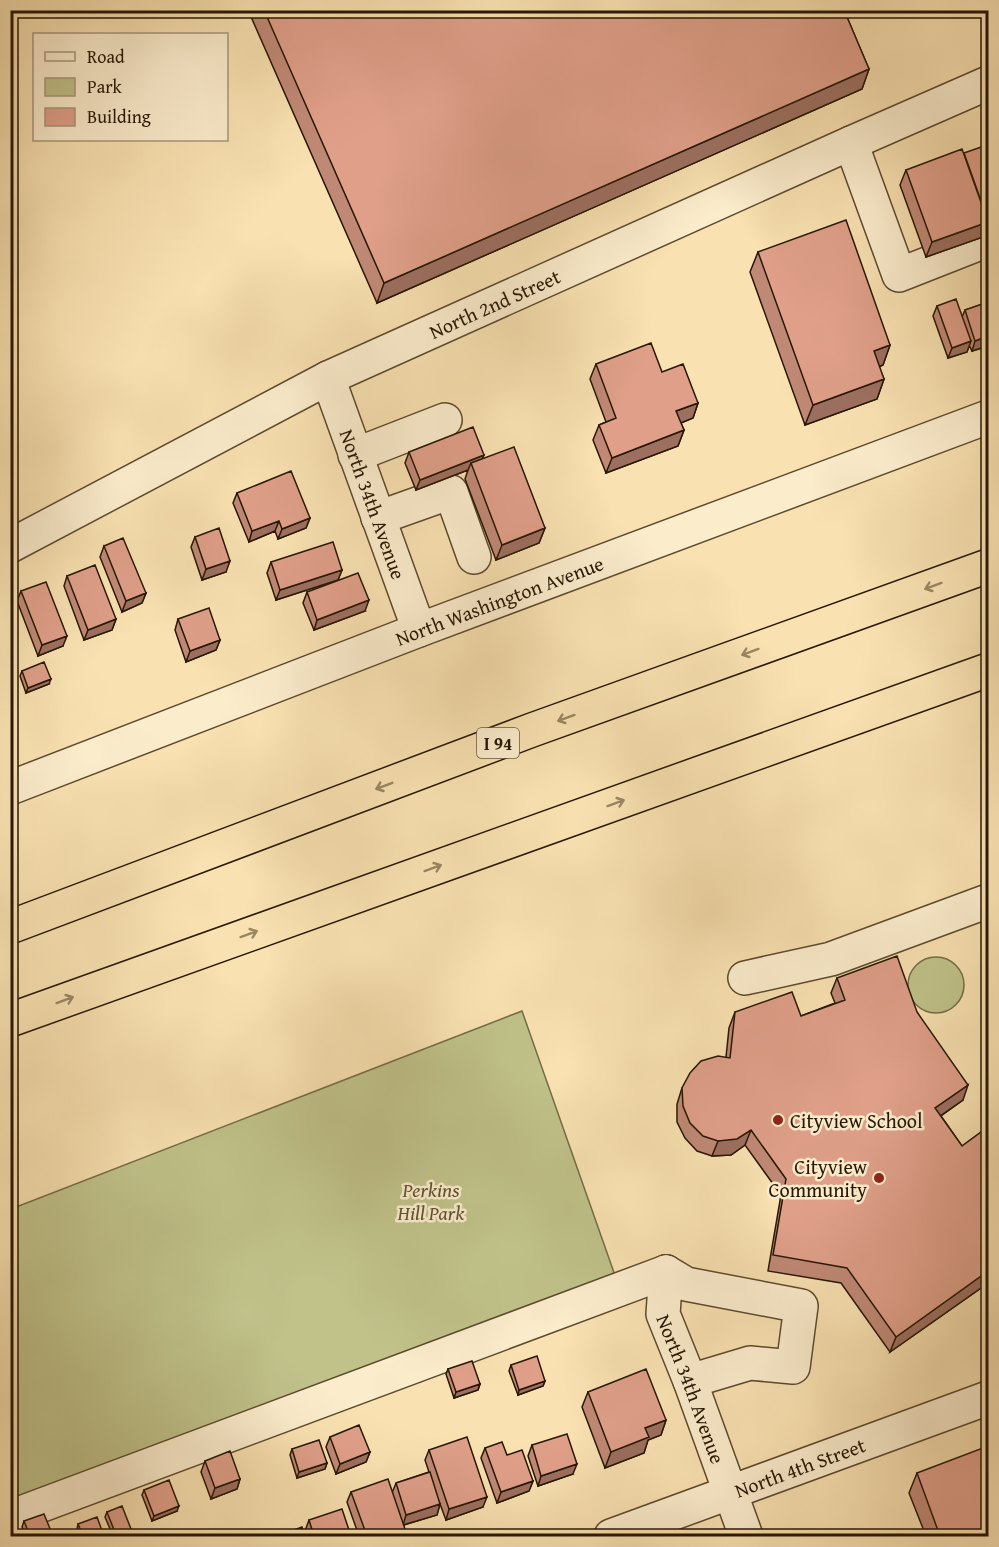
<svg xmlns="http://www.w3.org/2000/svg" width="999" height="1547" font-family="'Gentium Book Plus',serif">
<rect width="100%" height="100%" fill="#f9e1b1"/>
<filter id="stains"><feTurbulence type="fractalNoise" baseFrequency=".00333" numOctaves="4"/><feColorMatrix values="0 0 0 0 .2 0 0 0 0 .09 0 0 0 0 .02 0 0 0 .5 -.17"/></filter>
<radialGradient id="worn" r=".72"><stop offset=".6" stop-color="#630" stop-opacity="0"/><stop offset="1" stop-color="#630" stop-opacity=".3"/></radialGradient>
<!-- green -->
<path fill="#c0c28a" stroke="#746c46" stroke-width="1.5" d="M908 985a28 28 0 1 1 56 0a28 28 0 1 1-56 0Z
M522 1011 618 1284 11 1508V1209Z"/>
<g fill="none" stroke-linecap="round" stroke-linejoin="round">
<defs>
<g id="minor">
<path d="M851 143 899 275 988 240"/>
<path id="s1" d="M328 378 419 630"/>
<path d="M355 455 445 420"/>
<path d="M378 518 451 492 474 557"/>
<path id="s2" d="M10 546 328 378 851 143 988 83"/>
<path id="s3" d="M10 788 419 630 988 417"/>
<path d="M745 978 831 959 988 901"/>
<path d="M666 1272 686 1284 801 1306 793 1367 750 1363 690 1381"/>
<path id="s4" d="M666 1272 663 1314 690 1381 746 1536"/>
<path d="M10 1517 666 1272"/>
<path id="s5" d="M611 1536 988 1398"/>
</g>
<path id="highway" d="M10 927 532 730 988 566
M10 1020 988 670"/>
</defs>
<!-- minor casing -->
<use href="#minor" stroke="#5c4a2e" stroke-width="36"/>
<!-- highway casing -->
<use href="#highway" stroke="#271703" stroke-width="36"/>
<!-- minor -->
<use href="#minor" stroke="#fbeccc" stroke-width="33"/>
<!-- highway -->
<use href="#highway" stroke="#f9e1b1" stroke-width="33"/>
</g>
<!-- wall -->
<path fill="#c08976" stroke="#271703" stroke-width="1.5" d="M248 10H844L869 69 862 89 377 303Z
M906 170 988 204 983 206 988 222 983 237 926 257 900 185Z
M758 252 890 345 883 365 879 367 884 379 877 399 805 425 750 272Z
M988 302V346L972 351 969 345 967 352 948 358 933 316 937 306 962 317 965 310Z
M596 364 662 372 698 403 693 418 681 423 684 430 678 446 606 473 593 440 599 425 606 422 590 379Z
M409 452 483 459 545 528 539 543 496 560 465 479 468 470 416 490 405 463Z
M237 493 310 518 306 528 278 539 275 531 249 542 233 503Z
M195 537 226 572 202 580 191 547Z
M104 546 146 593 142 603 122 612 100 557Z
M271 562 342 570 338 580 276 600 267 573Z
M67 576 116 619 112 630 84 640 64 586Z
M21 591 63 646 38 656 17 601Z
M307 592 365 611 314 630 303 603Z
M178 619 220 640 216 650 186 662 175 630Z
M22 671 49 684 26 693 20 676Z
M837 978 917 1012 963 1100 941 1116 962 1146 988 1127V1283L890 1352 841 1283 768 1271 781 1195 745 1145 731 1155 712 1156 697 1151 685 1138 677 1122V1104L682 1088 726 1057 729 1028 735 1012 801 1016 835 1003 831 993Z
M511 1365 545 1381 543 1386 518 1395 509 1371Z
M448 1369 480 1384 478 1390 454 1398 446 1374Z
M588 1392 666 1420 661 1435 648 1440 644 1453 605 1468 582 1407Z
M330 1437 370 1452 366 1462 336 1474 326 1447Z
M532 1445 573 1474 538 1486 528 1456Z
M485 1448 507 1455 533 1481 529 1491 497 1503 481 1458Z
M292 1449 327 1463 325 1469 297 1478 290 1455Z
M429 1450 483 1507 446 1520 440 1504 437 1515 404 1525 405 1536H359L347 1502 351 1492 392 1493 396 1483 429 1472 425 1460Z
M205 1461 240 1479 237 1489 211 1499 201 1472Z
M917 1473 988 1536H926L909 1493Z
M144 1490 177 1511 152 1521 142 1495Z
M107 1512 131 1529 129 1534 123 1536H113L105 1517Z
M309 1520 351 1536H307L305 1531Z
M24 1521 53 1536H26L22 1527Z
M78 1524 104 1536H79L77 1529Z"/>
<!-- shaded-wall -->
<path fill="#9c6f60" stroke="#271703" stroke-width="1.5" d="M869 69 862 89 377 303 384 283Z
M988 195V204L973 210 977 200Z
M988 222 983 237 926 257 932 242Z
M988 336V346L972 351 975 341Z
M971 341 967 352 948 358 952 348Z
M890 345 883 365 867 371 874 351Z
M884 379 877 399 805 425 813 405Z
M698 403 693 418 671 427 676 411Z
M684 430 678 446 606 473 612 458Z
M484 455 480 465 471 463 468 470 416 490 420 480Z
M310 518 306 528 278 539 282 529Z
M279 521 275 531 249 542 252 531Z
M545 528 539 543 496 560 502 545Z
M230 561 226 572 202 580 206 569Z
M342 570 338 580 276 600 280 590Z
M146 593 142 603 122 612 126 601Z
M369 600 365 611 314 630 317 620Z
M116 619 112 630 84 640 88 630Z
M67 636 63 646 38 656 42 645Z
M220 640 216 650 186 662 190 651Z
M51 679 49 684 26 693 28 688Z
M968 1085 963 1100 930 1123 935 1108Z
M751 1130 745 1145 731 1155 712 1156 718 1141Z
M988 1271V1283L890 1352 896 1337Z
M545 1381 543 1386 518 1395 519 1390Z
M480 1384 478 1390 454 1398 456 1392Z
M666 1420 661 1435 648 1440 644 1453 605 1468 611 1452 645 1428Z
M370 1452 366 1462 336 1474 340 1464Z
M327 1463 325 1469 297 1478 299 1472Z
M577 1464 573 1474 538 1486 541 1476Z
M240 1479 237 1489 211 1499 215 1488Z
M533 1481 529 1491 497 1503 501 1492Z
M487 1497 483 1507 446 1520 449 1509Z
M440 1504 437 1515 403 1525 406 1515Z
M179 1506 177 1511 152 1521 154 1516Z
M131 1529 129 1534 123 1536H115L116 1535Z
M406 1532 405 1536H394Z"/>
<!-- building -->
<path fill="#df9f89" stroke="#271703" stroke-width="1.5" d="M264 10H844L869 69 384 283Z
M987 145 988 148V195L980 198 964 153Z
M962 149 988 222 932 242 906 170Z
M846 220 890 345 874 351 884 379 813 405 758 252Z
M956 299 971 341 952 348 937 306Z
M988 302V336L975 341 965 310Z
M651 343 662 372 683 364 698 403 676 411 684 430 612 458 599 425 616 418 596 364Z
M473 427 484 455 420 480 409 452Z
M514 447 545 528 502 545 471 463Z
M291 471 310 518 282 529 279 521 252 531 237 493Z
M219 528 230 561 206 569 195 537Z
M123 538 146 593 126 601 104 546Z
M333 542 342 570 280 590 271 562Z
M95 565 116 619 88 630 67 576Z
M358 573 369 600 317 620 307 592Z
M46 582 67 636 42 645 21 591Z
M209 608 220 640 190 651 178 619Z
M44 662 51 679 28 688 22 671Z
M897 956 917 1012 968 1085 935 1108 962 1146 988 1127V1271L896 1337 847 1268 773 1255 786 1179 751 1130 737 1139 718 1141 703 1136 690 1123 683 1106 682 1088 690 1073 701 1061 718 1056 730 1058 735 1012 792 992 801 1016 845 1000 837 978Z
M537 1356 545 1381 519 1390 511 1365Z
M472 1361 480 1384 456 1392 448 1369Z
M646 1369 666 1420 645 1428 649 1437 611 1452 588 1392Z
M359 1425 370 1452 340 1464 330 1437Z
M567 1434 577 1464 541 1476 532 1445Z
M467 1437 487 1497 449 1509 429 1450Z
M319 1440 327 1463 299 1472 292 1449Z
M502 1442 507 1455 522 1450 533 1481 501 1492 485 1448Z
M988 1446V1536H940L917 1473Z
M230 1451 240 1479 215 1488 205 1461Z
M430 1472 440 1504 406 1515 396 1483Z
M388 1479 406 1532 394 1536H367L351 1492Z
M169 1480 179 1506 154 1516 144 1490Z
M122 1506 131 1529 116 1535 107 1512Z
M342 1509 351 1536H314L309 1520Z
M44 1514 53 1536H30L24 1521Z
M97 1517 104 1536H83L78 1524Z
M302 1527 305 1536H278Z"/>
<!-- one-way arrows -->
<defs><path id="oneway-shaft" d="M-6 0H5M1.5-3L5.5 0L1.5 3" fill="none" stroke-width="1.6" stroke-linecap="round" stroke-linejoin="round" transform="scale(1.5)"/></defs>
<g stroke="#9a8663">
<use href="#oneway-shaft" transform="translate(933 586) rotate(160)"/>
<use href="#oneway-shaft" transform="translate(750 652) rotate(160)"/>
<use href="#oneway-shaft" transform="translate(566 718) rotate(160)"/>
<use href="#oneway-shaft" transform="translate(384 786) rotate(159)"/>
<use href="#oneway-shaft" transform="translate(616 803) rotate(-20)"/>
<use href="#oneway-shaft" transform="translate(433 868) rotate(-20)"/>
<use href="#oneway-shaft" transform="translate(249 934) rotate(-20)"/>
<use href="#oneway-shaft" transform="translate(65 1000) rotate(-20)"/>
</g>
<!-- markers -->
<g fill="#8f2418" stroke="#fbeccc" stroke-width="2">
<circle cx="778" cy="1120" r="6"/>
<circle cx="879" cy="1178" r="6"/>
</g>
<g text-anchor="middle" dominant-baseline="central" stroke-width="5" stroke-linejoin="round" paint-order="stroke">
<!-- shield labels -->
<rect fill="#fbeccc" stroke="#67573f" stroke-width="1.5" x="477" y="728" width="42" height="30" rx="4.5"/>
<g font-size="18" font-weight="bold" fill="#271703">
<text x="498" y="743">I 94</text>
</g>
<!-- street labels -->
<g font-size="20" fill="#271703" stroke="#fbeccc">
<text stroke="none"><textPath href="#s2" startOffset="542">North 2nd Street</textPath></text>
<text stroke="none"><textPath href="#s1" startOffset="134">North 34th Avenue</textPath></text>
<text stroke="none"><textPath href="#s3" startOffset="524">North Washington Avenue</textPath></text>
<text stroke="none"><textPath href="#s4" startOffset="122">North 34th Avenue</textPath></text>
<text stroke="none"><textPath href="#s5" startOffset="201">North 4th Street</textPath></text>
</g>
<!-- poi labels -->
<g font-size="20" fill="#271703" stroke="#fbeccc" text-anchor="start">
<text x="790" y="1120">Cityview School</text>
<text x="867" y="1166" text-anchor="end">Cityview<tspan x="867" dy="23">Community</tspan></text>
</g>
<!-- park labels -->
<g font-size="20" font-style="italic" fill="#5d5332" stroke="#fbeccc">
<text x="431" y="1189">Perkins<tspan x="431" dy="23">Hill Park</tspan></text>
</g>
</g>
<!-- margin -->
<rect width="999" height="1547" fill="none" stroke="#f9e1b1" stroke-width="36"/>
<rect x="12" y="12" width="975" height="1523" fill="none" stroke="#271703" stroke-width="3"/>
<rect x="18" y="18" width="963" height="1511" fill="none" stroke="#271703" stroke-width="1.5"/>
<!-- legend -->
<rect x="33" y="33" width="195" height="108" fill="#fbeccc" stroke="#a6977c" stroke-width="1.5"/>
<rect x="45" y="52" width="30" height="9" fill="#fbeccc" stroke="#a6977c" stroke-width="1.5"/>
<text x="87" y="63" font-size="18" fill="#271703">Road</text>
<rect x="45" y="78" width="30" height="18" fill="#c0c28a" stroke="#a6977c" stroke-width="1.5"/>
<text x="87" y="93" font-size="18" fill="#271703">Park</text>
<rect x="45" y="108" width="30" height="18" fill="#df9f89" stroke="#a6977c" stroke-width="1.5"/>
<text x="87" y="123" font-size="18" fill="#271703">Building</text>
<rect width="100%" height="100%" filter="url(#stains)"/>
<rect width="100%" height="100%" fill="url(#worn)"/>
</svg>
